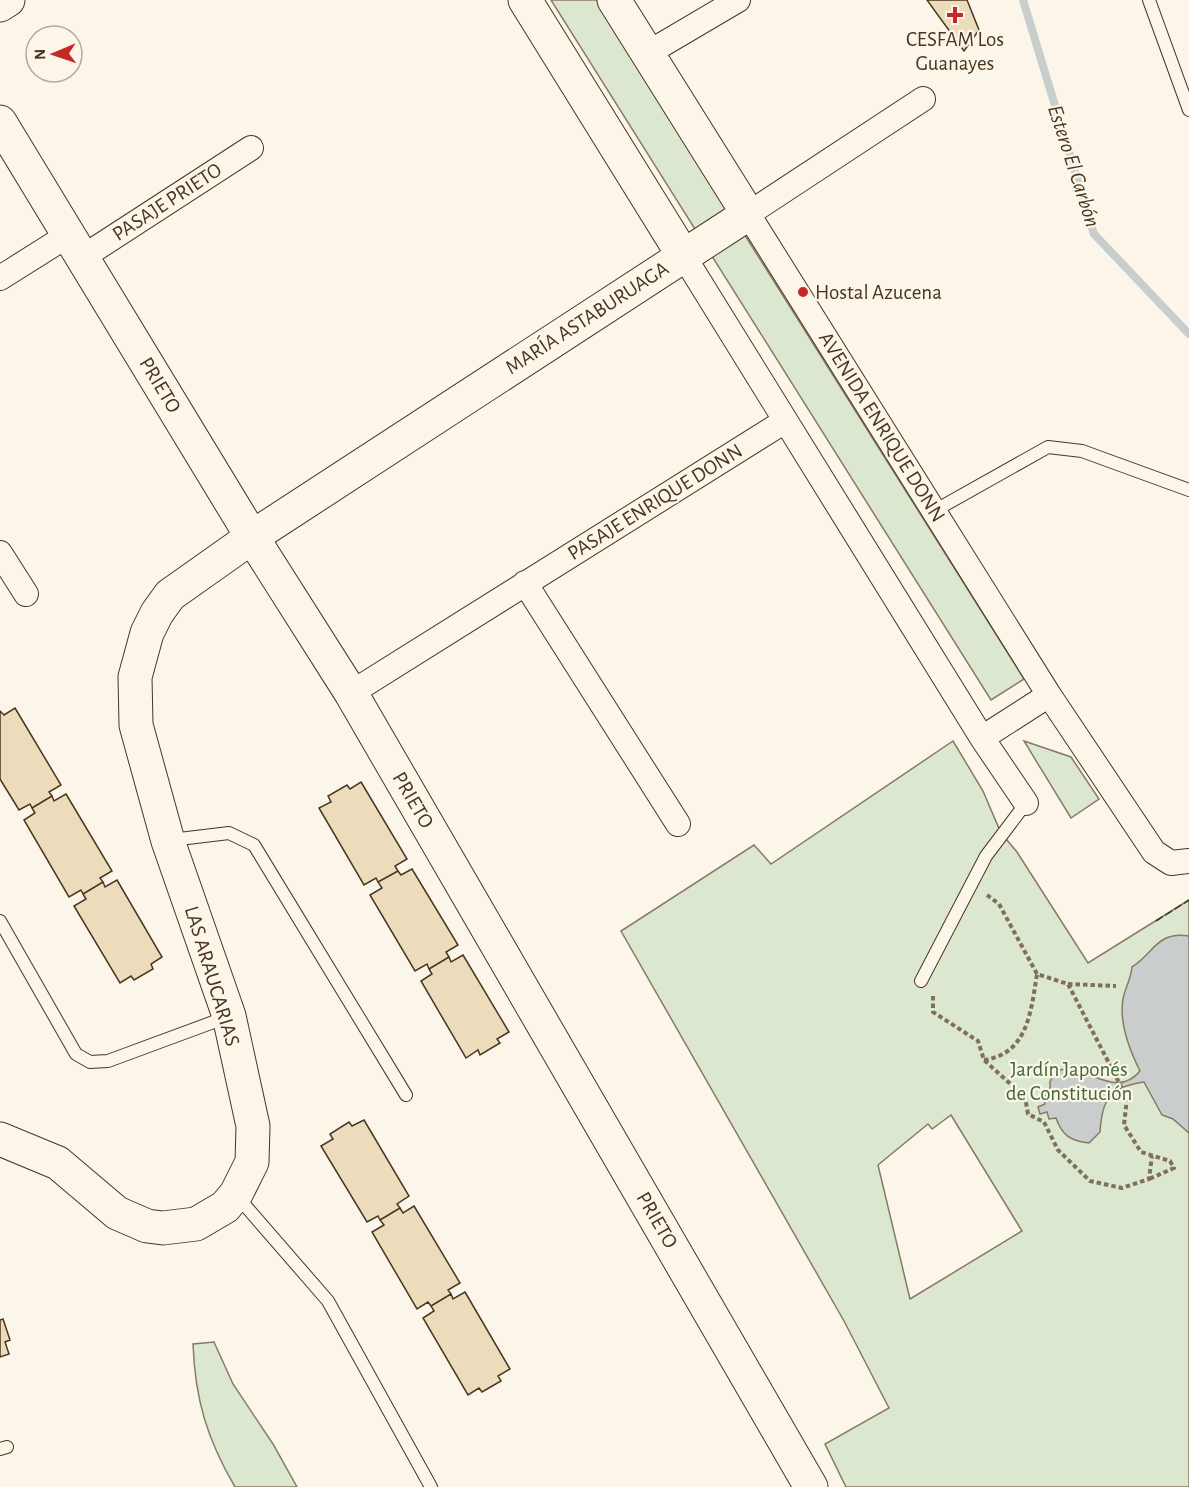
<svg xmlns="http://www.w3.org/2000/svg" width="1189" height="1487" font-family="'Alegreya Sans',sans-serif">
<rect width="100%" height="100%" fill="#fbf6e9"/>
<!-- green -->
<path fill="#dce7d0" stroke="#887966" stroke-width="1.5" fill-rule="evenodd" d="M551 0H597L1024 679 991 700Z
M953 741 983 791 1001 833 1017 852 1088 963 1189 900V1487H846L825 1444 889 1408 844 1321 621 931 754 845 771 864ZM951 1115 1022 1231 910 1299 878 1165 928 1124 932 1129Z
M1024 741 1071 757 1099 799 1071 818Z
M214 1342 233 1384 273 1444 297 1487H235C207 1439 195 1399 193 1344Z"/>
<!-- water -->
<path fill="#c9cecd" stroke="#887966" stroke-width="1.5" d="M1189 936V1133L1173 1119 1162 1115 1144 1082C1110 1087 1102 1098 1100 1132L1089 1143C1070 1141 1062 1135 1056 1118L1049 1119 1047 1112 1040 1114 1038 1107 1045 1104 1043 1096 1050 1094V1082L1055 1071C1083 1060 1115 1102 1140 1071 1130 1051 1119 1022 1123 999 1125 988 1131 979 1132 967 1154 953 1157 931 1189 936Z"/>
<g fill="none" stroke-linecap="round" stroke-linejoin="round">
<!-- stream -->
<path stroke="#c9cecd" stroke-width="8" d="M1023 0 1094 234 1189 334"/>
</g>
<!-- building -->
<path fill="#ecdcbc" stroke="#4a3520" stroke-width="1.5" d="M927 0H967L979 30 964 51Z
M15 708 61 785 49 792 52 796 32 808 30 804 19 810 0 779V711L4 715Z
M361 782 407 859 395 866 398 871 378 882 376 878 364 885 319 808 331 802 328 796 347 785 350 789Z
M66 794 112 871 100 878 103 882 83 894 81 890 69 897 24 820 35 813 32 808 52 796 54 801Z
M412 869 458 945 446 952 449 957 429 969 427 964 415 971 370 895 382 888 378 882 398 871 401 875Z
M117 880 162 957 151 964 153 969 134 980 131 976 120 983 74 906 86 899 83 894 103 882 105 887Z
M463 955 509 1032 497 1039 500 1043 480 1055 478 1050 466 1058 421 981 432 974 429 969 449 957 451 962Z
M364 1120 409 1196 397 1204 400 1208 380 1220 378 1216 367 1222 321 1146 333 1139 330 1134 349 1122 352 1126Z
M414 1206 460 1283 448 1290 451 1294 431 1306 428 1302 417 1309 372 1232 384 1225 380 1220 400 1208 403 1213Z
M465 1292 510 1369 498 1376 501 1381 482 1392 479 1388 468 1395 423 1318 434 1311 431 1306 451 1294 453 1299Z
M3 1319 10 1340 5 1342 9 1354 0 1357V1320Z"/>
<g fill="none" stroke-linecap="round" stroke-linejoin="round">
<defs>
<path id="lane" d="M1149 0 1189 110
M934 511 1048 447 1082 451 1189 490
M171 840 229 833 254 845 406 1095
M0 921 76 1054 90 1062 108 1061 227 1017
M921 981 986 856 1026 803
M236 1195 328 1301 431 1487
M0 1449 7 1447"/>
<path id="street" d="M648 53 738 0
M923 99 748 214 1049 695 1154 852 1171 863 1189 861
M683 255 982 738 1026 803
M83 257 251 148
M0 278 70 234
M0 553 26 594
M525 583 678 824
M351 693 785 421
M982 738 1049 695"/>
<path id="secondary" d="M525 0 683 255
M0 122 252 537 351 693 811 1487
M0 1139 58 1163 117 1213 147 1226 163 1228 196 1224 225 1207 236 1194 252 1162 253 1126 229 1016 168 841 136 725 135 677 147 633 157 613 170 595 252 537 748 214 614 0"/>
<path id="primary" d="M0 5 8 0"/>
</defs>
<!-- lane casing -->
<use href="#lane" stroke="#4a3520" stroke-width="14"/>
<!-- street casing -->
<use href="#street" stroke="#4a3520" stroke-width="26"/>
<!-- secondary casing -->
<use href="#secondary" stroke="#4a3520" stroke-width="35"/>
<!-- primary casing -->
<use href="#primary" stroke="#4a3520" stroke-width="35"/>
<!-- path -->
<path stroke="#7f6f5c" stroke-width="4" stroke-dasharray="4.5 3" stroke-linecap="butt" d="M987 895 999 904 1037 974 1068 984 1127 1098 1124 1125 1141 1152 1170 1161 1174 1168 1149 1179
M1068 984 1116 986
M933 996V1012L978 1041 984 1060 1025 1097 1028 1114 1044 1122 1058 1150 1090 1181 1122 1188 1149 1179 1152 1156
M984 1060C1028 1054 1031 1011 1037 974"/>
<!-- lane -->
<use href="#lane" stroke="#fbf6e9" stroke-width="12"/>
<!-- street -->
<use href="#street" stroke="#fbf6e9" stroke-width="24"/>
<!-- secondary -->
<use href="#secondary" stroke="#fbf6e9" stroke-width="33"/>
<!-- primary -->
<use href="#primary" stroke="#fbf6e9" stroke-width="33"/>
<!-- fence -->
<path stroke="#4a3520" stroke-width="1.5" stroke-dasharray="8 3" stroke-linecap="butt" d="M1156 921 1189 900"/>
</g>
<!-- markers -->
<g fill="#c62828" stroke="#fbf6e9" stroke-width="2">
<path d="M952 6h6v6h6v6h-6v6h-6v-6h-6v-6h6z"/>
<circle cx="803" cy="292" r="6"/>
</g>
<g text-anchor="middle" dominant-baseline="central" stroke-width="4.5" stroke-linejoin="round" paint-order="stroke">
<!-- poi labels -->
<g font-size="21" fill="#4a3520" stroke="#fbf6e9">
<text x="955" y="39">CESFAM Los<tspan x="955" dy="24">Guanayes</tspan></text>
<text x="815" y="292" text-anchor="start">Hostal Azucena</text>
</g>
<!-- street labels -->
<g font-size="21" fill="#4a3520" stroke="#fbf6e9">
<text transform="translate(167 202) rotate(-33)">PASAJE PRIETO</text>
<text transform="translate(587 318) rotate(-33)">MARÍA ASTABURUAGA</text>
<text transform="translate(160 385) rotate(59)">PRIETO</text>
<text transform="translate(882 427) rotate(58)">AVENIDA ENRIQUE DONN</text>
<text transform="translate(655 502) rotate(-32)">PASAJE ENRIQUE DONN</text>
<text transform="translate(413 800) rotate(60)">PRIETO</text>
<text transform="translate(212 976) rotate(73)">LAS ARAUCARIAS</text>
<text transform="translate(657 1220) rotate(60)">PRIETO</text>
</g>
<!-- park labels -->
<g font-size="21" fill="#436837" stroke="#fbf6e9">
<text x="1069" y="1069">Jardín Japonés<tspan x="1069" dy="24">de Constitución</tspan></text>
</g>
<!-- water labels -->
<g font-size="22" font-style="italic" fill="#4a3520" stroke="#fbf6e9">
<text transform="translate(1074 166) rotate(72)">Estero El Carbón</text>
</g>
</g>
<!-- north arrow -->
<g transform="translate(54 54) rotate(268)"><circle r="28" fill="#fbf6e9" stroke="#b4a999" stroke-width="1.5"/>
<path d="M0-4.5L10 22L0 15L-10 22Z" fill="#c62828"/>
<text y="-9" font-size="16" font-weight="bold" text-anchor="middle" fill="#4a3520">N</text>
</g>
</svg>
